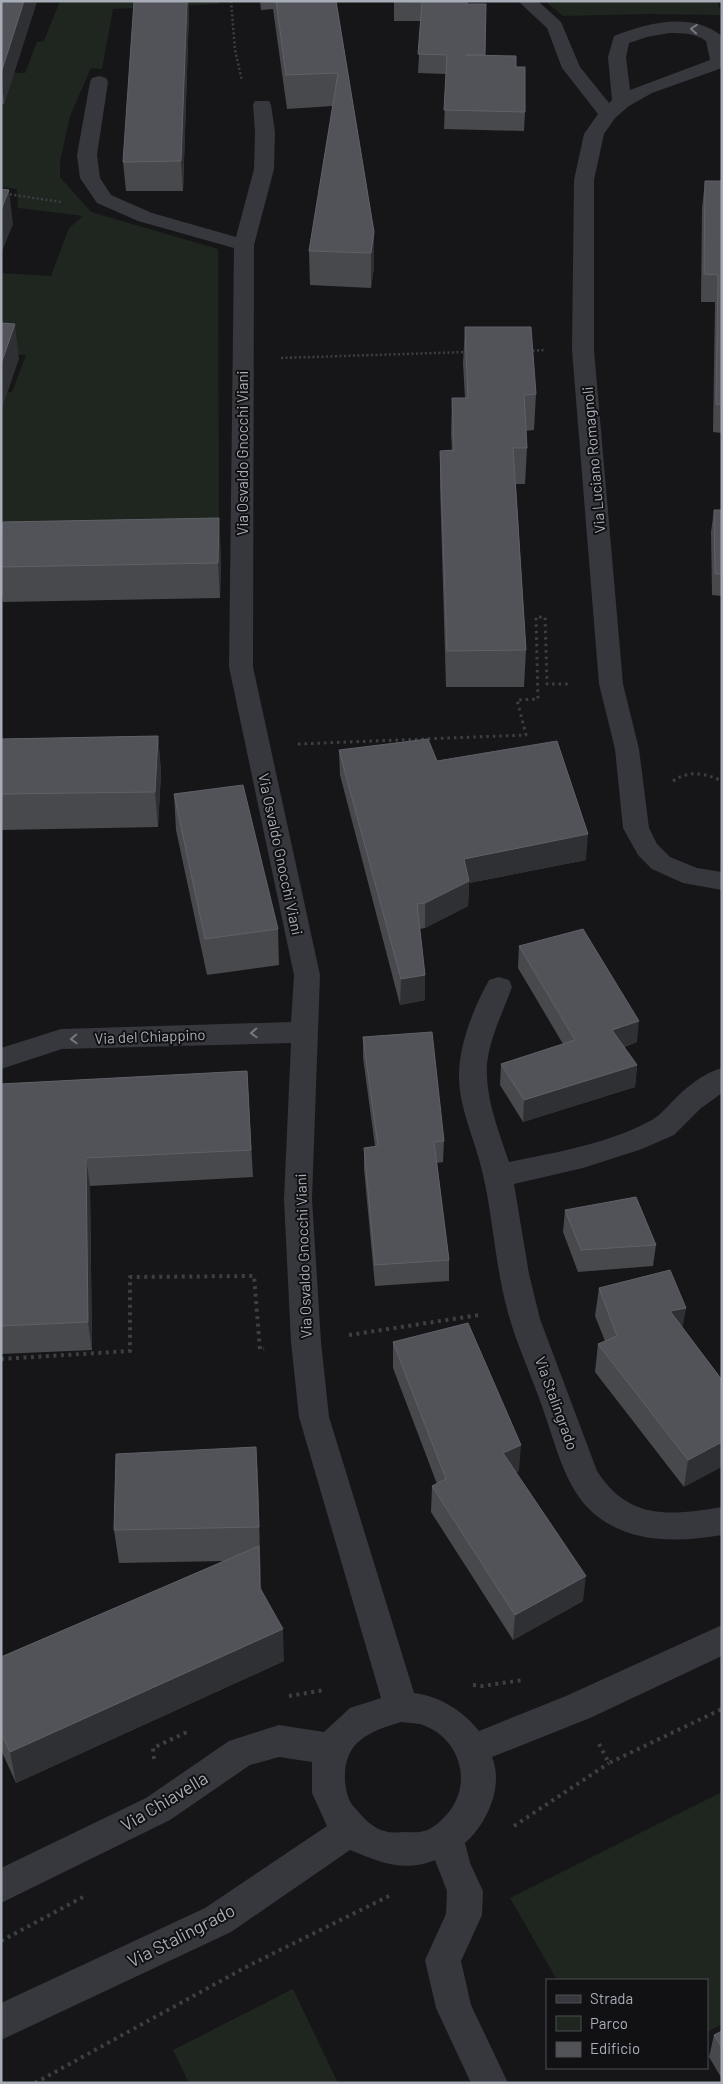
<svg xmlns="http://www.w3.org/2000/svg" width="723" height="2084" font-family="Barlow,sans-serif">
<rect width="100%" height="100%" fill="#161618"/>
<!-- green -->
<path fill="#1e261f" d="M60 1H219V4L113 9 102 69 91 68 70 116 60 162V177L91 212 218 249 219 542 1 551V392H12L26 355 1 353V273L51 276 69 228 83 216 18 208 17 189 1 187V72L25 73 37 42 44 41Z
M545 1H717L722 15 647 14 563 16Z
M722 1792V2024L707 2032V1980H557L510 1898Z
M293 1989 338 2083H189L173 2050Z"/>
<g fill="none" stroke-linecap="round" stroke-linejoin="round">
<!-- path-far2 -->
<path stroke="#3d3f44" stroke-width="2.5" stroke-dasharray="2 2.5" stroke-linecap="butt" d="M231 1 235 50 242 81
M1 193 61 202
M528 351 545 350
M281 358 467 352"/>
<!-- path-far1 -->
<path stroke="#3d3f44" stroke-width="3" stroke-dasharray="2.5 4" stroke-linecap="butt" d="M298 744 526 735 517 700 538 699 536 617H545L547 684H571
M673 781C689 770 705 773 722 781"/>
<!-- path -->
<path stroke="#3d3f44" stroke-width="4" stroke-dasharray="3 4.5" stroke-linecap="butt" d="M349 1335 479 1315
M1 1359 130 1351V1277L254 1276 260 1350 264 1349
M473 1685 482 1686 523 1680
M289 1696 325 1690
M599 1744 609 1763 722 1709
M154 1759 153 1748 187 1732
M514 1826 609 1763
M1 1941 83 1897
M35 2083 248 1966 393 1894"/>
<!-- minor -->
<path fill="#37383d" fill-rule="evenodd" d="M518 1H538L561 22 580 67 609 103 612 100 608 57 614 36C646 23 691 11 722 36V68L652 93 629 106 615 118 604 134 594 180V350L623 684 639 749 649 828 657 844 670 857 697 868 722 872V890L683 883 652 869 638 855 623 828 615 749 599 684 572 350 574 180 584 134 598 114 562 68 547 28ZM669 33C683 33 695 33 706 41L710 60 630 90 626 57 629 43 647 37Z
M99 76 106 78 108 82 97 155 100 178 111 195 152 213 236 237 254 169 255 132 253 105 255 101H269L271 105 275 132 274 169 254 245 253 667 320 975 312 1199 321 1342 329 1417 414 1693C440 1696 463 1711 479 1731L566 1696 722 1625V1656L590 1718 492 1757C504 1786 487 1824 465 1843L470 1863 483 1891 482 1915 461 1961 471 2005 508 2083H471L436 2008 425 1960 446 1914 447 1891 435 1860C403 1873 380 1862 350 1850L231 1932 1 2040V2003L205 1908 327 1826 312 1793V1762L279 1757 250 1765 170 1820 1 1903V1868L146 1798 229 1741 279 1725 324 1732 350 1708 381 1698 299 1417 291 1342 284 1199 291 1043 62 1049 1 1069V1048L61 1029 291 1022 294 975 229 667 234 248 138 221 97 203 80 178 77 155 90 82 92 78ZM401 1722C407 1723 414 1723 420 1724 459 1736 474 1782 448 1813 442 1820 433 1829 424 1831 418 1833 411 1832 405 1832 394 1833 385 1833 375 1827 368 1823 361 1815 356 1809 348 1802 346 1791 345 1781 343 1742 368 1732 401 1722Z
M499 977 509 980 512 987C503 1012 490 1037 487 1064 485 1098 499 1131 509 1162 557 1152 608 1144 652 1120 659 1116 666 1108 672 1102 685 1088 703 1073 722 1068V1093L700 1109 674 1135 642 1149 583 1168 514 1184 529 1274 540 1319 597 1471C628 1520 670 1516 722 1507V1535C675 1543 623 1544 587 1507 564 1482 555 1443 544 1412 532 1376 515 1342 506 1305 495 1262 493 1218 483 1175 476 1141 458 1108 459 1073 460 1042 474 1007 489 980Z"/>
</g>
<!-- wall -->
<path fill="#47494d" d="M1 1H37L4 104 1 103Z
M260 1H336L374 232V266L371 288 310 285 309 251 333 106 287 109 273 9 261 10Z
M394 1 467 4 485 55 516 67 525 112 524 131 444 129 446 74 418 73 421 21H394Z
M189 12 183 191H126L123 162Z
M705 181H722V433L713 432 715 302H701L702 208Z
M465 327 536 394 534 430 526 431 527 448 525 484H516L526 650 524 687H446L440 487V451H452L451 434 452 398H465L463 363Z
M714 510H722V596L712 595 711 532Z
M1 540 221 554 220 598 3 602 1 589Z
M158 736 161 772 158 827 1 830V739Z
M339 750 437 761 586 860 469 883 468 906 425 928 420 929 425 975V1000L400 1005 340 775Z
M174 794 278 929 279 965 207 975 176 830Z
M519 946 637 1042 624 1047 637 1065 635 1087 523 1122 500 1085 501 1064 563 1044 518 968Z
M363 1037 444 1141 443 1162 437 1163 449 1260V1281L375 1286 364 1169V1148L375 1146 363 1058Z
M247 1071 253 1177 90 1186 92 1350 1 1354V1084Z
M565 1210 656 1245 653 1266 578 1272 563 1232Z
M599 1288 686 1308 682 1328 722 1380 684 1487 595 1372 598 1344 605 1341 595 1316Z
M393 1342 519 1471 516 1472 583 1601 513 1640 431 1512 432 1486 437 1484 393 1368Z
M256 1447 258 1480 261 1589 284 1661 16 1783 1 1750V1657L225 1561 119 1563 114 1530Z
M722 2031V2079L709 2057 714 2035Z"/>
<!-- shaded-wall -->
<path fill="#2f3033" d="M24 1H37L4 104 1 73Z
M187 1H189V12L183 191 181 161Z
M9 190 13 224 1 254V210Z
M374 232V266L371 288V253Z
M15 324 19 359 1 411V364Z
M219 518 221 554 220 598 218 563Z
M158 736 161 772 158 827 155 792Z
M588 834 586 860 469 883 468 906 425 928V903L464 859Z
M425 975V1000L400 1005 401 979Z
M639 1021 637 1042 610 1051 612 1030Z
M637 1065 635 1087 523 1122 524 1100Z
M86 1158 90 1186 92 1350 88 1322Z
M686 1308 681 1336 670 1311Z
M722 1442V1467L684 1487 688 1460Z
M521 1445 519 1471 501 1479 503 1453Z
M256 1447 258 1480 260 1560 259 1527Z
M259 1546 261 1579 262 1620 260 1588Z
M586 1576 583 1601 513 1640 515 1615Z
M283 1629 284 1661 16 1783 10 1752Z"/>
<!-- building -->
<path fill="#525359" stroke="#5f6168" d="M1 1H24L1 73Z
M134 1H187L181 161 123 162Z
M276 1H336L374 232 371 253 309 251 338 73 286 75Z
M394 1H467V4H486L485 55H466L516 56V67H525V112L444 110 447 55 418 54 422 2Z
M705 181H722V405L716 404 718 275 704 274Z
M1 189 9 190 1 210Z
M1 323 15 324 1 364Z
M465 327H531L536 394 524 395 527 448H513L526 650 447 651 440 451 454 450 452 398H468Z
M714 510H722V574H715Z
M219 518 218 563 1 567V540L3 522Z
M158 736 155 792 1 794V739Z
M428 739 437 761 557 741 588 834 464 859 469 881 425 903 417 904 425 975 401 979 339 750Z
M243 785 278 929 205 939 174 794Z
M583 929 639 1021 612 1030 637 1065 524 1100 501 1064 575 1040 519 946Z
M432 1032 444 1141 434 1142 449 1260 375 1265 364 1148 378 1146 363 1037Z
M247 1071 251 1150 86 1158 88 1322 1 1326V1084Z
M636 1197 656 1245 581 1250 565 1210Z
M670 1270 686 1308 670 1311 722 1380V1442L688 1460 598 1344 617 1336 599 1288Z
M468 1323 521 1445 503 1453 586 1576 515 1615 432 1486 446 1479 393 1342Z
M256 1447 259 1527 114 1530 116 1454Z
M259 1546 260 1588 283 1629 10 1752 1 1733V1657Z
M722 2031V2048L714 2035Z"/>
<!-- one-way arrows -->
<defs><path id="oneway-chevron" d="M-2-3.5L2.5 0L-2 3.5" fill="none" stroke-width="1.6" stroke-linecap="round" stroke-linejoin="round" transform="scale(1.25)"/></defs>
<g stroke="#757881">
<use href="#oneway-chevron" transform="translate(694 29) rotate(-175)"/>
<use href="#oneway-chevron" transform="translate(254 1033) rotate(178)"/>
<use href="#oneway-chevron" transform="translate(74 1039) rotate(178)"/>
</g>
<g text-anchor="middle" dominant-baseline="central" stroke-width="4" stroke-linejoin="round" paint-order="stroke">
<!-- street labels -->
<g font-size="15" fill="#a8adb8" stroke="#111113">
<text transform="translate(242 453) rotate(-90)">Via Osvaldo Gnocchi Viani</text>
<text transform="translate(593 460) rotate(-95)">Via Luciano Romagnoli</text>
<text transform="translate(281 854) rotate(78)">Via Osvaldo Gnocchi Viani</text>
<text transform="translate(150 1036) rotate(-2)">Via del Chiappino</text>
<text transform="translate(303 1256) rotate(-92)">Via Osvaldo Gnocchi Viani</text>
<text transform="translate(557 1403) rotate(70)">Via Stalingrado</text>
</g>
<!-- near-street labels -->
<g font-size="18" fill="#a8adb8" stroke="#111113">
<text transform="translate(164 1801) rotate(-31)">Via Chiavella</text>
<text transform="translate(181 1935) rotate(-27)">Via Stalingrado</text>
</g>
</g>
<!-- border -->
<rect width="723" height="2084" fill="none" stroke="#a8adb8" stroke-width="5"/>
<!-- legend -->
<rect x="546" y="1979" width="162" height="90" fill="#111113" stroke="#4d4f55"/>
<rect x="556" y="1995" width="25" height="8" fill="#37383d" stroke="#4d4f55"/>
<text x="590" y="2004" font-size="15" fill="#a8adb8">Strada</text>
<rect x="556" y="2016" width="25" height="15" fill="#1e261f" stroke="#4d4f55"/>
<text x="590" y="2029" font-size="15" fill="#a8adb8">Parco</text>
<rect x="556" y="2042" width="25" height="15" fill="#525359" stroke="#4d4f55"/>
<text x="590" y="2054" font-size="15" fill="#a8adb8">Edificio</text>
</svg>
